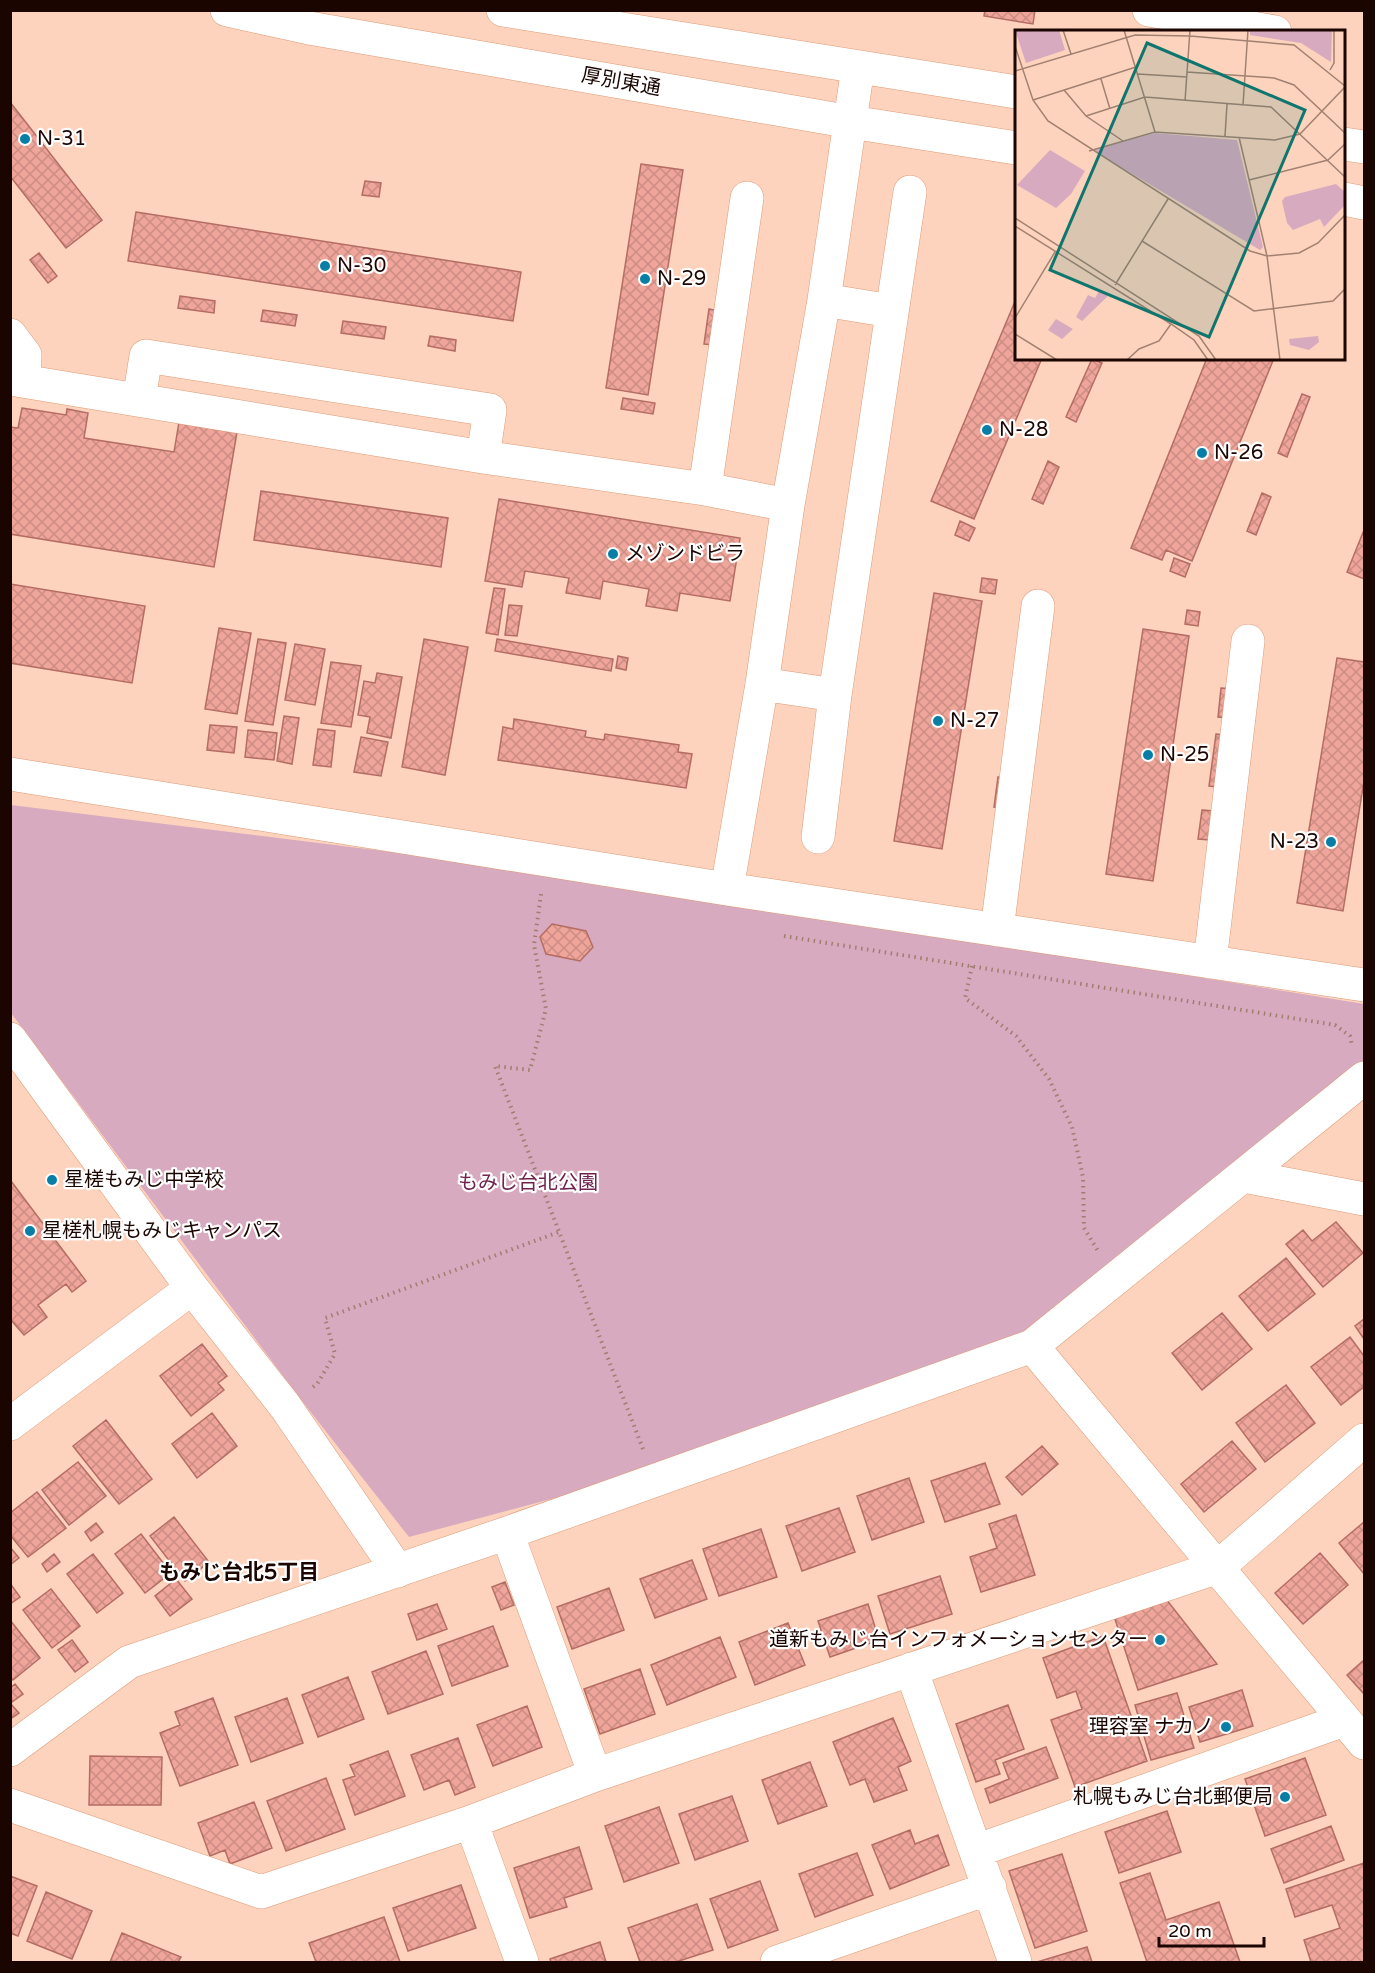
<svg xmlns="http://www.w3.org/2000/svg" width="1375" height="1973" font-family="'Varela Round','Noto Sans JP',sans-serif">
<defs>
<pattern id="building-cross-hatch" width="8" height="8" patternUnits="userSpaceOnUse" patternTransform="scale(1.5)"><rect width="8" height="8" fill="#efa59a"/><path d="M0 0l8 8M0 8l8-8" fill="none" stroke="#cc8d83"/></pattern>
</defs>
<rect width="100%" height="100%" fill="#fdd3bd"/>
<!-- green -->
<path fill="#d8aabf" d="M11 805 544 871 1364 1004V1076L1030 1340 652 1472 409 1537 298 1396 11 1013Z"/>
<!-- building -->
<path fill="url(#building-cross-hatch)" stroke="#b56d63" stroke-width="1.5" d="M985 10H1035L1033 24 984 16Z
M10 102 102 220 66 248 10 176Z
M641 164 683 170 648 395 606 388Z
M365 181 381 183 379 197 362 195Z
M136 212 521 272 513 321 128 261Z
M39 253 57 276 48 283 30 260Z
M180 296 215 301 214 313 178 308Z
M1016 299V358H1042L974 519 931 501Z
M709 309 719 311 714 345 704 344Z
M263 310 297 315 295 326 261 321Z
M343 321 386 327 384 339 341 333Z
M430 336 456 340 455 351 428 346Z
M1207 358H1274L1192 561 1166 550 1162 560 1131 548Z
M1092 359 1102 363 1076 422 1066 417Z
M1302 394 1310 397 1287 457 1278 453Z
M623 398 655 403 653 414 621 409Z
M22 408 66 415 67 409 88 413 84 438 174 452 179 422 237 432 214 567 10 534V427L18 428Z
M1048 461 1059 467 1043 504 1032 499Z
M261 491 448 518 441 567 254 540Z
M1262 493 1271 497 1256 535 1247 531Z
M499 499 740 538 730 601 680 593 677 611 646 606 649 589 603 581 600 599 566 593 569 578 525 571 522 587 485 581Z
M960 521 975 528 969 541 955 535Z
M1364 530V579L1347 572Z
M1174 558 1190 564 1185 577 1170 571Z
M982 578 997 580 995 594 980 592Z
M10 584 145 606 132 683 10 663Z
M494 588 505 589 498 635 486 633Z
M934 593 982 601 942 849 894 841Z
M509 605 522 606 517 636 505 635Z
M1187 610 1200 612 1198 626 1185 624Z
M219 628 251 633 237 714 205 709Z
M1143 629 1189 636 1153 881 1106 874Z
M258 639 286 643 273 725 245 721Z
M424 639 468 647 445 775 402 767Z
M497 639 613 659 611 671 495 651Z
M295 644 325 649 315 705 285 700Z
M618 656 628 658 626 670 616 668Z
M1337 658 1364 662V781L1343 911 1297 903Z
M331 662 361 666 351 727 321 723Z
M377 673 402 677 391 738 367 733 370 717 358 715 364 681 375 683Z
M1221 688 1232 689 1228 718 1218 717Z
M284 716 299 718 292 764 277 761Z
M514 719 586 731 585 737 604 740 605 734 679 745 678 752 692 754 686 788 498 760 503 727 513 729Z
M210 725 237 727 234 753 207 750Z
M318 729 335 731 331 767 313 765Z
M248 730 277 733 274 760 245 757Z
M1216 734 1224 735 1218 787 1209 786Z
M361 737 388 742 381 776 354 772Z
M998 777 1008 779 1004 808 994 807Z
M1202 810 1214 811 1210 840 1198 839Z
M552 924 586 931 593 947 580 961 546 954 540 937Z
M11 1181 86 1281 72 1292 66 1284 38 1305 47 1317 24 1335 10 1319Z
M1336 1222 1363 1253 1323 1287 1286 1244 1303 1230 1312 1241Z
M1286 1258 1315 1294 1268 1331 1239 1296Z
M1222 1313 1252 1349 1202 1390 1172 1353Z
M1364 1319V1339L1355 1326Z
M1350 1337 1364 1356V1387L1341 1405 1311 1367Z
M202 1344 227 1376 218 1383 224 1390 191 1416 160 1376Z
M1286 1385 1315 1423 1265 1462 1236 1423Z
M212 1413 237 1446 197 1478 172 1444Z
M106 1420 152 1479 119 1504 73 1446Z
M1232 1441 1256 1469 1204 1512 1181 1484Z
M1042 1446 1058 1464 1022 1495 1006 1477Z
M78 1462 106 1496 69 1525 42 1490Z
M985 1463 1000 1504 945 1522 931 1481Z
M909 1478 924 1522 872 1540 857 1496Z
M37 1492 66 1528 28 1557 10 1535V1513Z
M839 1508 855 1552 802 1571 786 1526Z
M1016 1515 1035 1575 981 1592 970 1557 997 1548 989 1524Z
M174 1517 209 1562 185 1581 150 1536Z
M1364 1522V1574L1339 1543Z
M96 1523 103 1532 91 1541 85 1532Z
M761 1529 777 1577 719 1596 703 1549Z
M141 1534 171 1573 145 1593 115 1554Z
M10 1547 19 1558 10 1565Z
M1320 1553 1348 1585 1303 1624 1275 1593Z
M54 1554 60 1562 47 1572 42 1564Z
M93 1554 123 1593 97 1613 67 1574Z
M692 1560 707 1599 655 1618 640 1579Z
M940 1576 952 1614 890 1634 878 1596Z
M176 1579 192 1599 170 1616 155 1596Z
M505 1582 514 1605 501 1610 492 1587Z
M12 1586 20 1597 10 1604V1588Z
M609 1588 624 1630 572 1649 557 1607Z
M51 1589 80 1626 52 1648 23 1610Z
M1166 1599 1217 1664 1138 1690 1114 1616Z
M437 1604 447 1629 417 1640 408 1614Z
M868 1604 879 1640 830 1657 818 1621Z
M10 1620 40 1658 13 1680 10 1677Z
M788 1623 805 1665 755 1685 739 1642Z
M493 1626 508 1666 452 1686 438 1646Z
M1103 1636 1147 1761 1075 1787 1051 1720 1082 1709 1076 1691 1057 1698 1043 1658Z
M720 1637 736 1677 667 1705 651 1665Z
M72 1640 88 1662 75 1672 58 1650Z
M426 1651 443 1694 388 1714 372 1672Z
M1364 1660V1694L1347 1675Z
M640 1669 655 1714 600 1734 584 1689Z
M348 1677 364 1719 318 1737 302 1695Z
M15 1684 23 1694 12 1702 10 1688Z
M1242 1690 1253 1726 1200 1742 1189 1707Z
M1177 1693 1194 1748 1151 1760 1135 1705Z
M213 1698 238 1765 180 1786 160 1733 180 1725 175 1712Z
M287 1698 303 1743 251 1762 235 1717Z
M10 1703 19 1713 10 1719Z
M1008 1705 1024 1749 995 1760 1000 1774 976 1782 956 1724Z
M527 1706 542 1747 493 1766 477 1725Z
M893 1718 911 1761 898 1767 907 1790 874 1802 865 1779 850 1785 833 1742Z
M458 1738 475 1787 455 1795 449 1780 424 1790 411 1755Z
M1046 1747 1058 1778 990 1803 985 1789 1009 1779 1003 1763Z
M388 1751 405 1796 355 1815 343 1780 355 1776 350 1765Z
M90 1756 162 1757 161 1805H89Z
M1305 1758 1326 1815 1265 1836 1245 1779Z
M810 1762 827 1806 778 1824 762 1780Z
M326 1778 345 1829 286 1851 267 1801Z
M732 1796 748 1841 695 1860 679 1814Z
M254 1802 272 1848 230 1864 225 1850 210 1856 198 1823Z
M659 1807 679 1863 624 1882 605 1826Z
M1167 1811 1181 1852 1119 1873 1105 1832Z
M1331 1826 1344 1860 1284 1883 1271 1849Z
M910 1830 915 1844 938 1835 949 1865 890 1889 872 1845Z
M579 1847 592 1889 564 1898 567 1907 530 1918 514 1868Z
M857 1853 873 1895 815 1917 799 1874Z
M1062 1854 1087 1931 1035 1948 1009 1871Z
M1364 1863V1962H1311L1304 1940 1340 1928 1332 1905 1295 1917 1286 1889Z
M1150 1873 1166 1920 1219 1902 1240 1962H1147L1120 1883Z
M10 1876 37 1886 18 1936 10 1933Z
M760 1881 778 1930 728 1948 710 1899Z
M461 1885 476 1928 408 1951 393 1908Z
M46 1892 92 1911 72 1959 27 1941Z
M697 1904 713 1950 676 1962H640L628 1928Z
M384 1917 400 1962H316L309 1943Z
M122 1933 181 1957 178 1962H110Z
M600 1942 606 1962H551L550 1959Z
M1087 1947 1092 1962H1037Z"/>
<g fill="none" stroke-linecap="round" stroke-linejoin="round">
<defs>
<path id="minor" d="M227 10 309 28 851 122 1016 148
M503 10 1016 92
M1149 10 1275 32
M1344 144 1364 147
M1344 199 1364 203
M824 300 891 311
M10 335 25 355 24 381
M10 379 483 457 705 489 788 505
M139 400 146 356 490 410 483 457
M705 489 747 198
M762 684 835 695
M10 774 727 889 1364 985
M818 837 835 695 910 192
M727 889 762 684 788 505 824 300 858 67
M997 930 1038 606
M1210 962 1248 641
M10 1039 192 1288 285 1406 398 1571
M1244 1176 1364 1199
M1032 1346 1364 1743
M10 1424 192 1288
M507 1533 595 1775
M911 1669 1015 1962
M10 1750 129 1662 507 1533 1032 1346 1364 1078
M10 1805 261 1892 471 1822 595 1775 1218 1567 1364 1440
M471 1822 522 1962
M976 1851 1344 1720
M777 1962 990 1888"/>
</defs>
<!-- minor casing -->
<use href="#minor" stroke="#dd9b77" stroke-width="34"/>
<!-- path -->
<path stroke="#9f7e6f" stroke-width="4" stroke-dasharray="1.5 4.5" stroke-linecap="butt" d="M541 894 534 945 546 1009 530 1070 495 1066 643 1449
M784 936 1335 1025 1350 1036 1352 1046
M972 966 965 998 1016 1036 1049 1079 1072 1127 1083 1177 1084 1228 1098 1251
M313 1387 317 1384 335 1354 325 1318 559 1232"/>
<!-- minor -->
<use href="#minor" stroke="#fff" stroke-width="33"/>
</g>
<!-- markers -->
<g fill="#067ea5" stroke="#fefefe" stroke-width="2">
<circle cx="25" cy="139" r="6"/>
<circle cx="325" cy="266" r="6"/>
<circle cx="645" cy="279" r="6"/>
<circle cx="987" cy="430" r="6"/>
<circle cx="1202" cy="453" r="6"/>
<circle cx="613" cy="554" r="6"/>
<circle cx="938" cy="721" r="6"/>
<circle cx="1148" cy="755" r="6"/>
<circle cx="1331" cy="842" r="6"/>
<circle cx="52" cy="1180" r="6"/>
<circle cx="30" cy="1231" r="6"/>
<circle cx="1160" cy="1640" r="6"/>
<circle cx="1226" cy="1727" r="6"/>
<circle cx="1285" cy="1797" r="6"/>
</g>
<g text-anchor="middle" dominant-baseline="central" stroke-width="4.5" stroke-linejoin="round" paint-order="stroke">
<!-- street labels -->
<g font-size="20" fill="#1a0500" stroke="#fefefe">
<text transform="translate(621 82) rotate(10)">厚別東通</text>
</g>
<!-- poi labels -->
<g font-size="20" fill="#1a0500" stroke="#fefefe" text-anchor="start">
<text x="37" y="139">N-31</text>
<text x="337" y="266">N-30</text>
<text x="657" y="279">N-29</text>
<text x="999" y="430">N-28</text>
<text x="1214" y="453">N-26</text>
<text x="625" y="554">メゾンドビラ</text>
<text x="950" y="721">N-27</text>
<text x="1160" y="755">N-25</text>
<text x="1319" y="842" text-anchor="end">N-23</text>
<text x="64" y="1180">星槎もみじ中学校</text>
<text x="42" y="1231">星槎札幌もみじキャンパス</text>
<text x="1148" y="1640" text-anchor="end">道新もみじ台インフォメーションセンター</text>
<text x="1214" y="1727" text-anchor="end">理容室 ナカノ</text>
<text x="1273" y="1797" text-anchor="end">札幌もみじ台北郵便局</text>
</g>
<!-- park labels -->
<g font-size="20" fill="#70224e" stroke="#fefefe">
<text x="528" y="1183">もみじ台北公園</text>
</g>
<!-- neighbourhood labels -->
<g font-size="21" font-weight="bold" fill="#1a0500" stroke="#fefefe">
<text x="239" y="1572">もみじ台北5丁目</text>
</g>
</g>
<!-- overview -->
<g transform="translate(1015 30)">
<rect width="330" height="330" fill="#fdd3bd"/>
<path d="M0 0H44L50 20 11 33ZM235 0H317L316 32 286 13 235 5ZM140 103 222 110 248 217 245 220 77 120ZM35 120 70 141 56 164 41 178 2 155ZM321 154 330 162V175L309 197 305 189 278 200 272 193 267 171 270 167ZM84 261 93 266 67 291 61 287 73 265 80 268ZM41 289 58 299 47 309 33 300ZM303 306 304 312 294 320 275 315 274 309Z" fill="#d8aabf"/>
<path fill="none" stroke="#a28171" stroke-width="1.5" d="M48 0 56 24M109 0 140 102M0 16 18 70 33 91 235 221 252 226 284 223 303 213 330 185M315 40 319 33V0M0 41 120 5 175 6 279 15 330 56M172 42 259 48 279 55 330 103M123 44 172 47M86 49 95 79M49 60 71 86 108 111M18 70 121 37M170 71 175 0M228 75 233 0M71 86 130 67 256 77 330 147M210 106 212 74M224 107 252 226 265 330M74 121 140 102 260 110 285 104 330 57M234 150 313 130 330 114M0 188 184 306 201 330M0 196 156 294 179 310 193 330M127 211 239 281 318 271 330 259M100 255 153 169M0 288 40 222M0 304 42 330M112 330 124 319 144 311 156 294"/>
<path fill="#0f766e" fill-opacity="0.15" stroke="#0f766e" stroke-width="3" d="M132 13 290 80 194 307 35 240Z"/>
<rect width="330" height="330" fill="none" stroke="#1a0500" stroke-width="3"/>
</g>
<!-- border -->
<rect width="1375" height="1973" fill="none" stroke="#1a0500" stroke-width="24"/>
<!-- scale -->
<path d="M1159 1937v9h105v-9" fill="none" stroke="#1a0500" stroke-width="3"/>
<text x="1168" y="1937" font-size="18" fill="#1a0500" stroke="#fefefe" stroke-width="4.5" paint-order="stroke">20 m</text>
</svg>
